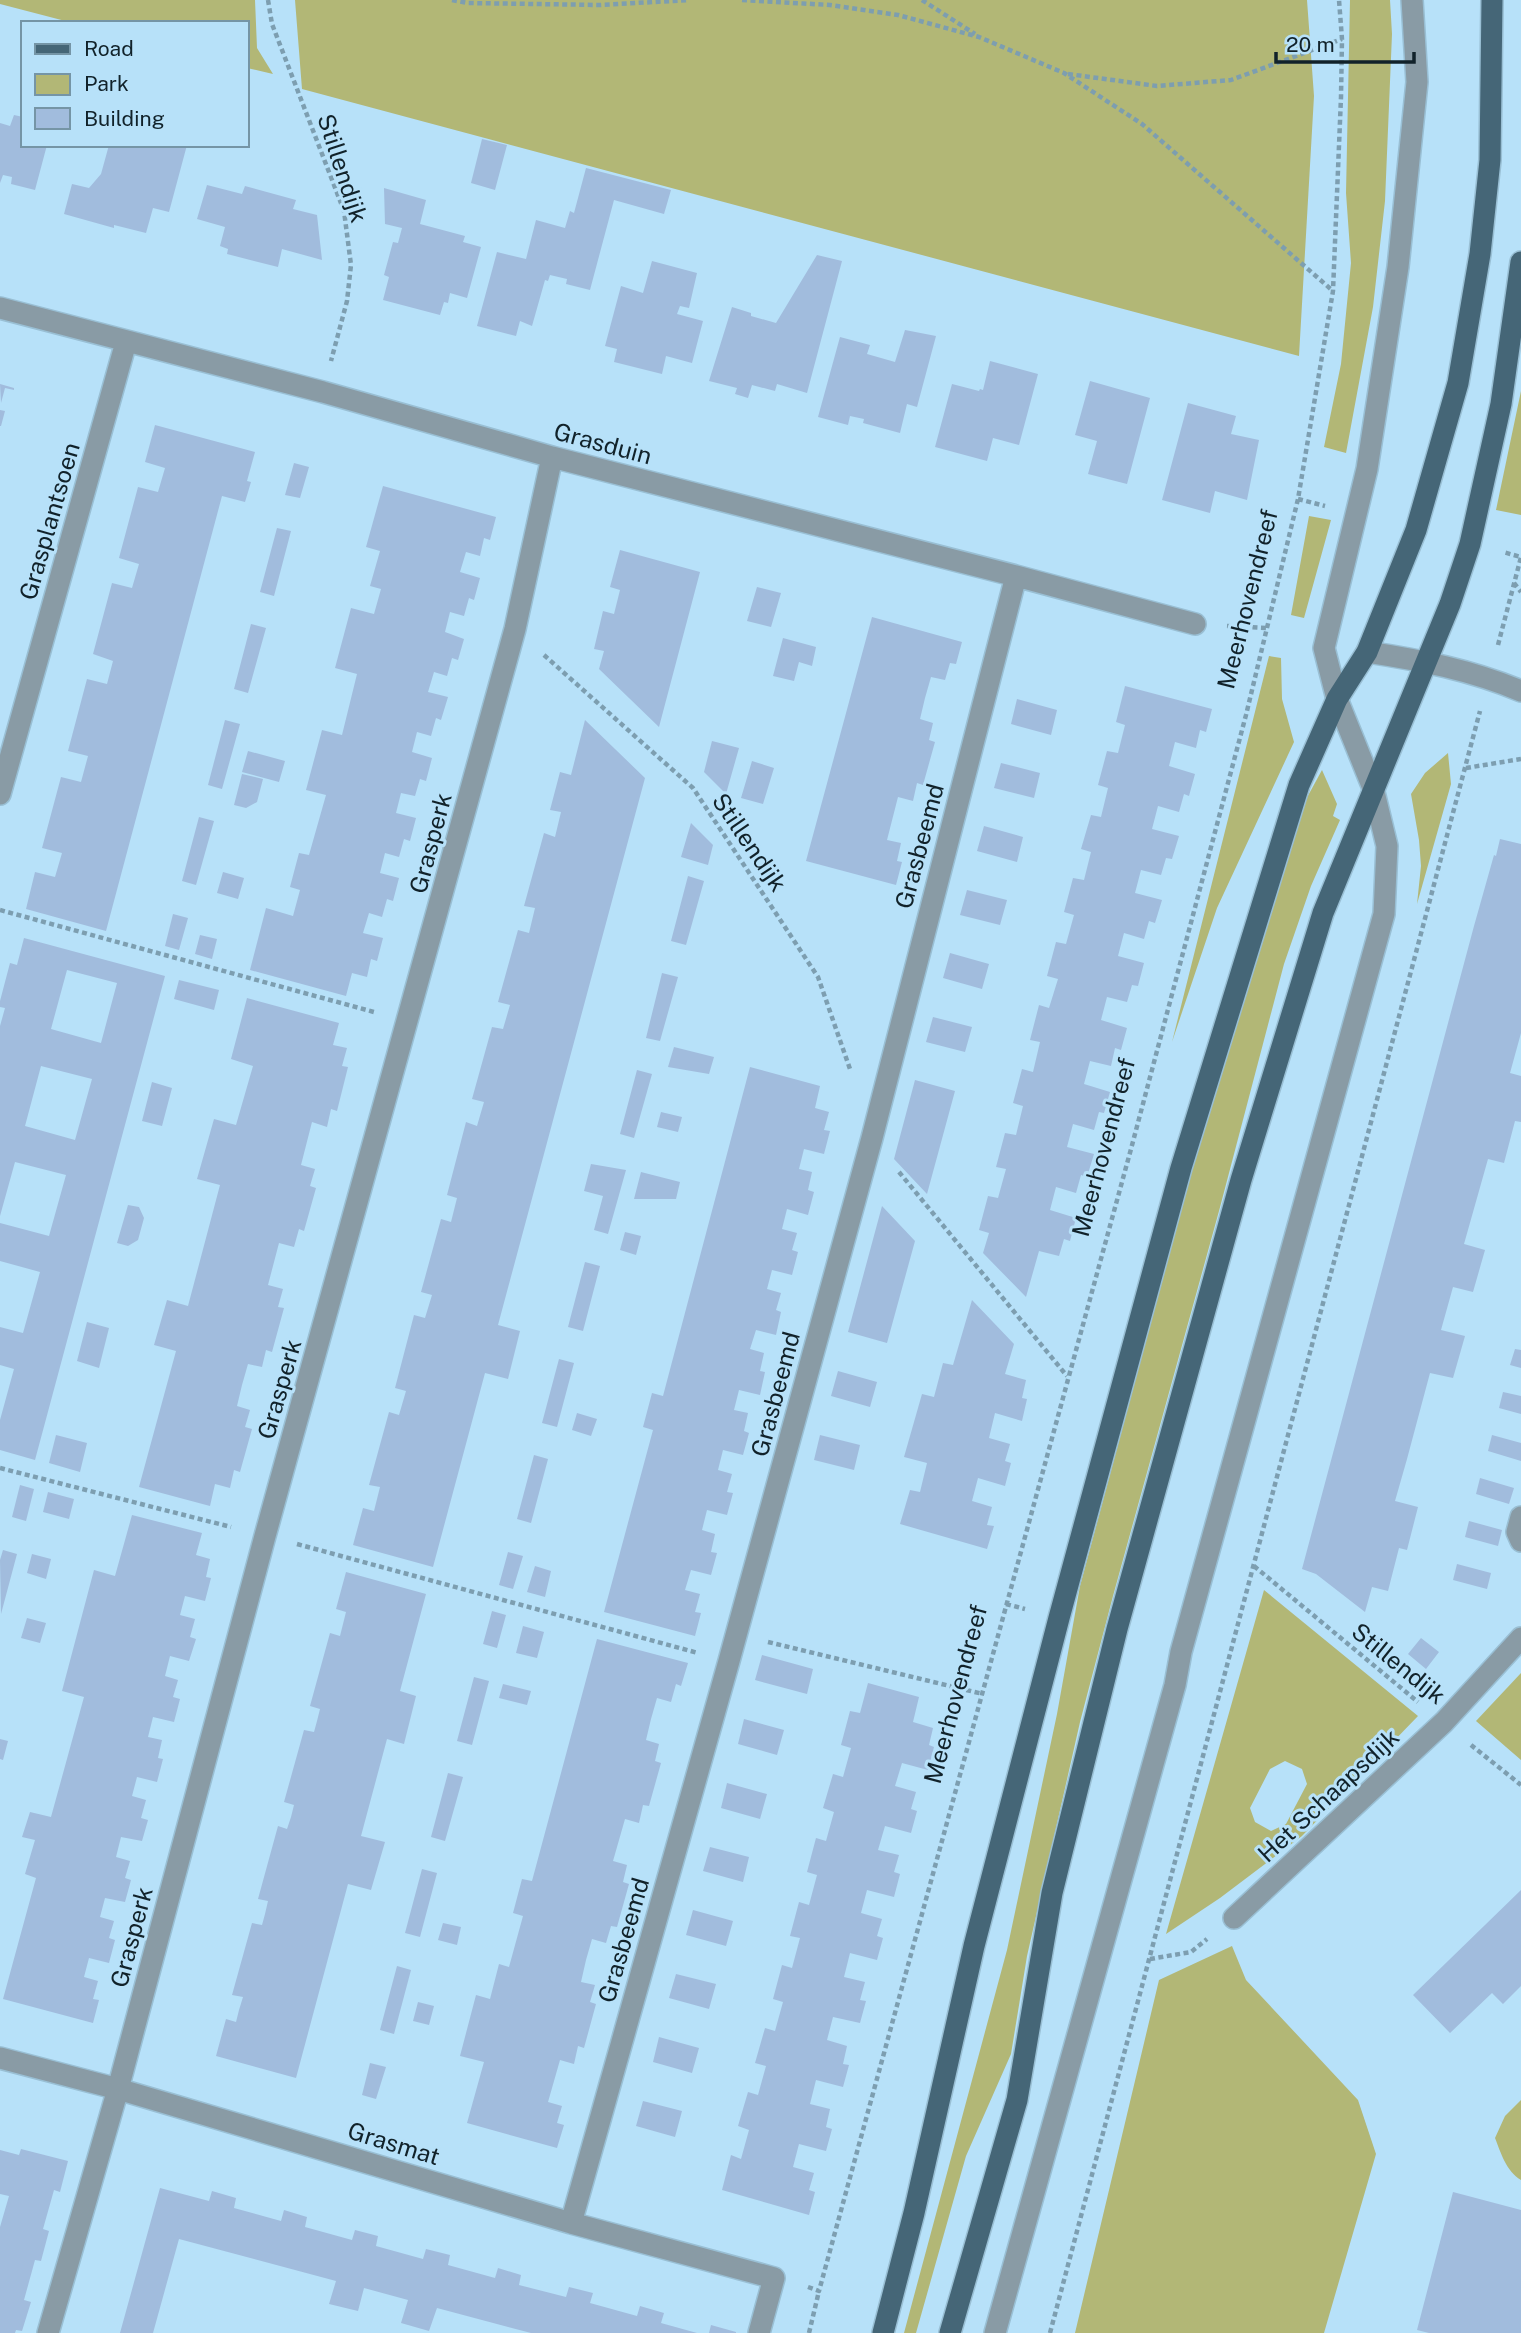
<svg xmlns="http://www.w3.org/2000/svg" width="1521" height="2333" font-family="'Public Sans',sans-serif">
<rect width="100%" height="100%" fill="#b7e1f9"/>
<!-- green -->
<path fill="#b2b776" fill-rule="evenodd" d="M0 0H255L257 48 273 74 247 68V23H73L0 4Z
M295 0H1307L1314 96 1299 356 302 89Z
M1350 0H1390L1392 34 1385 201 1373 307 1346 453 1324 447 1341 364 1351 263 1346 193Z
M1521 391V515L1496 510Z
M1309 516 1331 520 1304 618 1291 615Z
M1269 656 1281 658 1282 699 1294 742 1217 908 1172 1042Z
M1448 753 1451 784 1417 904 1421 866 1419 840 1411 794 1425 773Z
M1322 770 1337 804 1333 816 1340 820 1311 886 1284 964 1219 1211 1113 1596 1080 1722 1027 1956 1011 2054 966 2156 916 2333H904L1007 1950 1057 1714 1080 1586 1194 1161 1304 803Z
M1264 1590 1418 1716 1302 1836 1220 1898 1166 1934ZM1285 1761 1302 1769 1307 1784 1286 1824 1271 1831 1255 1822 1250 1808 1270 1769Z
M1521 1673V1760L1476 1721Z
M1232 1946 1246 1980 1358 2100 1376 2154 1324 2333H1075L1159 1980Z
M1521 2100V2180C1506 2171 1501 2153 1495 2138L1505 2116Z"/>
<!-- building -->
<path fill="#a1bcdd" fill-rule="evenodd" d="M14 115 23 117V145H47L35 190 11 184 12 177 3 175 0 183V123L10 126Z
M482 139 507 145 495 190 471 183Z
M109 145H187L169 212 153 208 146 233 114 225V228L64 214 72 184 89 188 101 174Z
M586 168 671 190 664 214 614 200 590 290 566 284 567 279 550 275 548 281 545 280 532 326 520 321 516 336 477 326 497 252 526 259 536 220 565 228 570 211 574 213Z
M207 185 242 194 245 186 296 200 293 209 317 215 322 260 282 249 278 267 227 254 228 249 220 246 225 227 197 219Z
M384 188 426 200 420 224 465 236 463 242 481 247 467 298 450 293 448 303 444 302 440 315 383 300 389 277 384 275 393 242 398 243 402 228 385 224Z
M817 255 842 261 807 393 777 384 775 391 752 385 748 398 735 394 737 388 709 381 732 307 751 313V316L776 323Z
M652 261 697 273 689 308 680 306 677 314 703 321 692 363 666 356 662 374 614 362 617 349 605 346 621 286 643 293Z
M905 330 936 336 917 407 907 404 900 433 863 423 864 419 850 416 848 425 818 417 840 337 870 345 867 354 895 362Z
M990 361 1038 374 1019 445 993 438 987 461 935 447 952 384 979 391 980 389 983 390Z
M1090 381 1150 398 1127 484 1088 474 1097 441 1075 435Z
M0 384 14 388V390L5 388 1 403Z
M1188 403 1236 416 1231 434 1259 440 1247 500 1215 491 1210 513 1162 500Z
M0 410 5 411 1 426H0Z
M155 425 255 452 247 481 251 482 245 502 222 496 106 931 26 909 35 872 55 877 62 853 42 848 61 777 81 782 88 756 68 751 87 679 107 684 113 661 93 654 112 583 132 588 139 564 119 558 138 487 158 492 165 468 145 462Z
M294 463 309 467 300 498 285 495Z
M383 486 496 517 490 540 484 538 480 556 466 552 460 572 480 578 474 600 469 598 464 616 450 612 445 632 464 639 458 660 452 658 447 676 434 672 428 692 448 697 441 720 436 718 431 736 417 732 412 752 432 758 426 781 420 779 415 796 401 793 396 813 416 818 410 841 404 839 399 857 385 853 380 873 399 878 393 901 387 899 382 917 369 913 363 933 383 938 377 961 371 959 367 977 352 973 346 996 250 970 266 908 293 916 300 890 290 887 299 853 309 855 326 795 306 790 322 730 342 735 357 674 335 668 351 608 374 614 381 589 370 586 380 551 366 547Z
M277 528 291 531 274 596 260 592Z
M620 550 700 572 659 727 599 669 604 651 594 649 603 611 614 614 620 590 610 587Z
M757 587 781 593 771 627 747 621Z
M872 617 962 642 956 664 950 663 945 680 931 677 925 698 920 719 933 723 929 740 935 742 923 785 917 783 913 801 898 797 887 840 901 843 897 861 902 862 896 885 806 861Z
M251 624 266 628 248 693 234 689Z
M783 638 816 647 812 666 799 662 794 681 773 676Z
M1125 686 1212 709 1206 732 1200 730 1196 748 1175 742 1169 766 1195 774 1189 796 1184 794 1179 812 1158 806 1152 829 1179 836 1172 859 1166 858 1161 875 1141 870 1135 893 1162 900 1155 923 1149 921 1144 939 1124 933 1118 956 1144 963 1138 986 1132 985 1127 1002 1107 997 1101 1020 1127 1028 1121 1050 1115 1048 1111 1066 1090 1061 1084 1084 1110 1092 1104 1113 1099 1112 1094 1130 1073 1124 1067 1147 1094 1154 1087 1177 1081 1175 1076 1193 1056 1187 1050 1210 1076 1218 1070 1241 1064 1239 1059 1256 1039 1251 1026 1297 983 1253 989 1233 979 1230 988 1196 998 1198 1006 1169 996 1167 1005 1133 1016 1135 1023 1106 1013 1103 1022 1069 1033 1072 1040 1042 1030 1040 1039 1005 1049 1008 1058 979 1047 976 1056 942 1066 944 1074 915 1064 912 1073 878 1084 880 1091 852 1081 849 1091 815 1101 817 1108 788 1098 785 1107 751 1118 753 1125 725 1116 722Z
M1017 699 1057 710 1051 735 1011 724Z
M225 720 240 724 222 789 208 785Z
M585 720 645 778 498 1325 520 1331 508 1379 485 1373 433 1567 353 1545 363 1508 374 1511 380 1487 369 1485 389 1412 399 1415 406 1391 395 1388 414 1315 425 1318 432 1295 421 1292 441 1219 451 1222 457 1198 447 1195 466 1122 477 1126 484 1102 472 1099 492 1027 503 1029 510 1005 498 1002 518 930 529 933 535 908 524 906 544 833 555 837 561 812 550 810 560 772 571 775Z
M712 741 739 748 726 794 704 772Z
M248 751 285 761 279 782 242 772Z
M752 761 774 768 763 804 741 798Z
M1001 763 1040 773 1034 798 994 788Z
M242 774 263 779 257 802 246 808 234 805Z
M199 817 214 821 196 885 182 881Z
M691 823 713 845 708 865 681 857Z
M984 826 1023 837 1017 862 977 851Z
M1500 839 1521 844V1033L1510 1073 1521 1076V1122L1515 1121 1504 1163 1488 1159 1464 1244 1485 1250 1473 1292 1453 1287 1441 1330 1465 1336 1453 1378 1430 1373 1407 1459 1395 1501 1418 1507 1407 1550 1399 1548 1388 1591 1372 1587 1365 1612 1316 1574 1302 1569 1474 926 1494 855 1496 856Z
M223 872 244 878 238 899 217 893Z
M688 876 704 881 686 945 671 941Z
M967 890 1007 900 1000 925 960 915Z
M173 914 188 918 179 950 165 946Z
M200 935 217 939 212 959 195 954Z
M24 938 165 976 35 1460 0 1450V1420L14 1369 0 1365V1327L23 1333 40 1272 0 1261V1223L49 1236 66 1175 15 1162 0 1216V1026L5 1008 0 1007V1001L10 963 17 965ZM67 970 117 983 101 1043 51 1029ZM41 1066 92 1079 75 1140 25 1126Z
M950 953 989 964 982 989 943 978Z
M662 973 678 977 660 1041 646 1038Z
M179 980 219 990 214 1010 174 999Z
M247 998 339 1023 333 1045 347 1048 342 1066 348 1067 337 1111 331 1109 327 1127 312 1122 301 1165 315 1169 310 1186 316 1188 304 1231 299 1229 294 1247 279 1243 268 1285 283 1289 278 1307 284 1308 272 1352 266 1350 262 1367 248 1364 242 1385 237 1406 250 1410 245 1427 252 1429 240 1472 234 1470 230 1488 215 1484 210 1506 139 1487 176 1351 154 1345 167 1300 188 1306 220 1185 197 1179 214 1119 236 1125 253 1066 231 1059Z
M933 1017 972 1027 965 1052 926 1042Z
M674 1047 714 1057 709 1074 668 1067Z
M750 1067 820 1086 815 1108 829 1112 824 1130 830 1131 824 1154 804 1149 799 1169 812 1172 808 1190 814 1192 808 1215 787 1209 782 1229 797 1233 792 1250 798 1252 792 1275 772 1270 767 1289 781 1293 776 1310 781 1312 776 1335 756 1330 750 1349 764 1353 760 1371 765 1372 760 1395 739 1390 734 1410 748 1413 744 1431 749 1433 743 1455 723 1450 718 1470 732 1474 727 1492 733 1493 727 1515 707 1510 702 1530 715 1534 711 1552 717 1553 711 1575 691 1570 685 1590 700 1594 695 1612 701 1613 695 1636 604 1612 653 1430 643 1427 652 1393 663 1396Z
M637 1070 652 1074 634 1138 620 1134Z
M915 1080 955 1091 927 1194 894 1159Z
M152 1082 172 1088 162 1126 142 1121Z
M661 1112 682 1117 678 1132 657 1127Z
M591 1164 626 1170 608 1234 594 1230 603 1196 584 1191Z
M641 1172 680 1182 676 1199H634Z
M128 1205 139 1207 144 1218 138 1240 128 1246 117 1243Z
M882 1206 915 1241 887 1343 848 1332Z
M625 1232 641 1236 636 1255 620 1250Z
M585 1262 600 1266 583 1331 568 1327Z
M972 1300 1014 1344 1005 1374 1026 1380 1022 1398 1027 1399 1022 1421 995 1413 989 1438 1010 1444 1005 1461 1011 1463 1005 1486 978 1478 972 1501 992 1507 987 1525 994 1526 987 1549 900 1524 910 1490 920 1492 927 1463 904 1457 922 1394 934 1397 943 1363 953 1365Z
M87 1322 109 1328 99 1368 77 1361Z
M1515 1349 1521 1350V1368L1510 1365Z
M559 1359 574 1363 557 1427 542 1423Z
M838 1371 877 1382 870 1407 831 1396Z
M1503 1392 1521 1396V1414L1499 1408Z
M577 1413 597 1419 591 1436 572 1430Z
M56 1435 87 1443 80 1472 49 1463Z
M820 1435 860 1445 854 1470 814 1460Z
M1492 1435 1521 1443V1461L1488 1451Z
M534 1455 548 1459 531 1523 517 1519Z
M1480 1478 1514 1488 1509 1504 1476 1494Z
M20 1485 34 1489 26 1521 12 1517Z
M48 1492 74 1499 69 1519 43 1512Z
M132 1515 202 1533 196 1555 210 1559 206 1577 211 1578 205 1601 185 1596 180 1615 195 1619 190 1637 196 1639 189 1661 170 1656 165 1676 178 1680 173 1697 180 1699 174 1722 153 1717 148 1737 162 1740 158 1758 163 1759 157 1782 137 1777 132 1796 146 1800 141 1818 148 1820 142 1841 121 1837 116 1857 130 1861 125 1878 131 1880 125 1902 105 1898 100 1917 114 1921 109 1938 115 1940 109 1963 89 1958 84 1977 98 1981 93 1999 99 2000 93 2023 3 1999 36 1878 25 1874 35 1840 22 1837 30 1812 51 1817 84 1697 62 1691 94 1570 115 1576Z
M1469 1521 1502 1530 1498 1546 1465 1537Z
M3 1550 17 1554 1 1614 0 1560Z
M508 1552 523 1556 513 1589 499 1585Z
M32 1554 51 1559 46 1579 27 1573Z
M1457 1564 1491 1573 1487 1589 1453 1580Z
M535 1566 551 1571 545 1597 527 1592Z
M346 1572 426 1594 400 1691 416 1696 404 1744 387 1739 361 1836 385 1842 371 1890 348 1884 296 2078 216 2056 226 2019 236 2022 239 2010 243 1997 232 1995 252 1923 262 1925 265 1914 268 1901 258 1899 278 1826 287 1829 291 1817 294 1805 284 1802 304 1730 314 1732 317 1721 320 1709 310 1706 330 1633 340 1636 346 1612 336 1609Z
M492 1611 506 1615 497 1648 483 1644Z
M27 1618 46 1623 40 1643 21 1638Z
M523 1626 544 1632 537 1658 516 1653Z
M1421 1638 1439 1652 1426 1669 1408 1654Z
M597 1639 688 1663 681 1686 676 1684 671 1702 657 1698 651 1719 646 1740 659 1744 655 1761 661 1763 649 1806 643 1805 639 1823 625 1819 613 1861 627 1865 623 1882 629 1884 617 1927 611 1926 606 1943 592 1939 586 1960 581 1982 595 1985 590 2002 596 2004 584 2048 578 2046 574 2064 560 2060 548 2102 562 2106 557 2123 564 2125 557 2148 467 2123 484 2062 460 2056 476 1995 490 1999 499 1964 509 1967 523 1916 513 1913 522 1879 532 1881Z
M762 1655 813 1669 807 1694 755 1680Z
M474 1677 489 1681 472 1745 457 1741Z
M868 1683 919 1697 913 1722 933 1728 929 1745 934 1747 928 1770 902 1763 895 1786 916 1792 911 1809 917 1811 911 1833 885 1826 878 1850 899 1855 894 1872 900 1874 894 1897 867 1890 861 1913 882 1919 877 1936 883 1938 877 1960 850 1953 844 1977 865 1982 860 2000 866 2001 860 2023 833 2017 827 2040 847 2046 843 2064 849 2065 843 2087 816 2080 810 2104 830 2109 826 2127 832 2129 826 2151 799 2144 793 2167 814 2173 809 2190 815 2192 809 2215 722 2190 731 2155 741 2159 749 2130 738 2126 748 2092 758 2095 766 2066 755 2063 765 2028 775 2031 783 2002 773 1999 782 1965 792 1968 800 1938 790 1936 799 1902 809 1905 817 1875 807 1872 816 1838 826 1841 834 1812 823 1808 833 1774 843 1777 851 1748 841 1745 850 1711 860 1713Z
M503 1684 531 1691 527 1705 499 1698Z
M744 1719 784 1730 777 1755 738 1744Z
M0 1739 8 1741 3 1760 0 1759Z
M448 1773 463 1777 445 1841 431 1837Z
M727 1783 767 1794 760 1819 721 1808Z
M710 1847 749 1857 743 1882 703 1871Z
M422 1869 437 1873 420 1937 405 1933Z
M1521 1890V1986L1503 2004 1492 1993 1450 2033 1413 1995Z
M693 1910 733 1921 726 1946 686 1935Z
M443 1923 461 1927 457 1945 438 1940Z
M397 1966 411 1970 394 2034 380 2030Z
M676 1974 716 1984 709 2009 669 1998Z
M418 2002 434 2006 429 2025 413 2021Z
M659 2037 699 2048 692 2073 653 2062Z
M370 2063 386 2067 376 2099 362 2095Z
M643 2101 682 2111 675 2137 636 2126Z
M21 2149 68 2161 60 2192 54 2190 43 2229 49 2231 41 2261 35 2260 24 2300 31 2302 22 2331 16 2330 15 2333H0V2227L9 2196 0 2194V2150L19 2155Z
M160 2188 209 2201 212 2191 236 2198 234 2208 281 2221 284 2210 307 2217 305 2227 352 2240 355 2230 378 2236 376 2246 423 2259 426 2249 450 2255 448 2265 495 2278 498 2268 521 2275 519 2285 566 2297 569 2287 593 2293 590 2303 637 2316 640 2306 664 2313 661 2323 697 2333H531L437 2308 429 2331 401 2323 408 2300 364 2288 358 2311 329 2304 336 2281 179 2239 153 2333H120Z
M1453 2192 1521 2210V2333H1429L1417 2330Z
M711 2325 736 2332V2333H709Z"/>
<g fill="none" stroke-linecap="round" stroke-linejoin="round">
<defs>
<path id="minor" d="M0 308 323 392 552 457 1016 576 1195 624
M1367 652C1420 660 1471 670 1521 691
M0 794 126 342
M1521 1517 1517 1532 1521 1541
M1234 1918 1444 1722 1521 1638
M0 2058 118 2089 571 2223 774 2278 759 2333
M571 2223 729 1661 872 1138 1016 576
M48 2333 118 2089 265 1536 515 629 552 457
M995 2333 1175 1685 1181 1652 1384 914 1387 846 1373 788 1337 699 1324 648 1367 469 1398 267 1417 82 1412 0"/>
<path id="major" d="M883 2333 914 2213 974 1946 1059 1618 1181 1168 1299 785 1337 699 1367 652 1416 530 1458 383 1480 254 1490 160 1492 0
M950 2333 1017 2100 1052 1893 1117 1629 1241 1180 1323 913 1450 604 1470 544 1501 404 1521 262"/>
</defs>
<!-- minor casing -->
<use href="#minor" stroke="#99bfd4" stroke-width="24"/>
<!-- major casing -->
<use href="#major" stroke="#99bfd4" stroke-width="24"/>
<!-- path -->
<path stroke="#7d9eb0" stroke-width="4.5" stroke-dasharray="5 3.5" stroke-linecap="butt" d="M268 0 272 24 344 211 351 265 347 301 331 361
M452 0 468 3 601 5 689 0
M742 0 830 5 898 15 979 37 1064 73 1142 124 1333 291
M922 0 975 34
M1068 74 1157 86 1231 80 1342 39
M1298 499 1325 506
M1514 583 1521 592
M1227 626 1267 628
M1498 645 1521 557 1503 552
M544 655 693 788 818 977 851 1072
M1466 768 1521 759
M0 910 374 1012
M899 1172 1067 1376
M0 1468 231 1527
M297 1544 698 1653
M1254 1566 1418 1702
M1006 1604 1025 1609
M768 1642 983 1694
M1471 1745 1521 1785
M1150 1959 1191 1952 1207 1939
M808 2287 819 2291 1131 1149 1246 715 1298 499 1333 291 1341 97 1342 39 1339 0
M809 2333 819 2291
M1050 2333 1480 711"/>
<!-- minor -->
<use href="#minor" stroke="#899ba5" stroke-width="21"/>
<!-- major -->
<use href="#major" stroke="#456677" stroke-width="21"/>
</g>
<g text-anchor="middle" dominant-baseline="central" stroke-width="6" stroke-linejoin="round" paint-order="stroke">
<!-- street labels -->
<g font-size="24" fill="#11222a" stroke="#b7e1f9">
<text transform="translate(343 168) rotate(72)">Stillendijk</text>
<text transform="translate(603 443) rotate(15)">Grasduin</text>
<text transform="translate(49 521) rotate(-74)">Grasplantsoen</text>
<text transform="translate(1247 599) rotate(-76)">Meerhovendreef</text>
<text transform="translate(750 842) rotate(56)">Stillendijk</text>
<text transform="translate(430 843) rotate(-75)">Grasperk</text>
<text transform="translate(919 846) rotate(-75)">Grasbeemd</text>
<text transform="translate(1103 1147) rotate(-75)">Meerhovendreef</text>
<text transform="translate(279 1389) rotate(-74)">Grasperk</text>
<text transform="translate(775 1394) rotate(-75)">Grasbeemd</text>
<text transform="translate(1399 1663) rotate(39)">Stillendijk</text>
<text transform="translate(955 1694) rotate(-75)">Meerhovendreef</text>
<text transform="translate(1328 1795) rotate(-43)">Het Schaapsdijk</text>
<text transform="translate(131 1937) rotate(-75)">Grasperk</text>
<text transform="translate(623 1940) rotate(-74)">Grasbeemd</text>
<text transform="translate(394 2143) rotate(17)">Grasmat</text>
</g>
</g>
<!-- legend -->
<rect x="21" y="21" width="228" height="126" fill="#b7e1f9" stroke="#7595a6" stroke-width="2"/>
<rect x="35" y="44" width="35" height="10" fill="#456677" stroke="#7595a6" stroke-width="2"/>
<text x="84" y="56" font-size="21" fill="#11222a">Road</text>
<rect x="35" y="74" width="35" height="21" fill="#b2b776" stroke="#7595a6" stroke-width="2"/>
<text x="84" y="91" font-size="21" fill="#11222a">Park</text>
<rect x="35" y="108" width="35" height="21" fill="#a1bcdd" stroke="#7595a6" stroke-width="2"/>
<text x="84" y="126" font-size="21" fill="#11222a">Building</text>
<!-- scale -->
<path d="M1276 52v10h138v-10" fill="none" stroke="#11222a" stroke-width="3.5"/>
<text x="1286" y="52" font-size="21" fill="#11222a" stroke="#b7e1f9" stroke-width="5" paint-order="stroke">20 m</text>
</svg>
